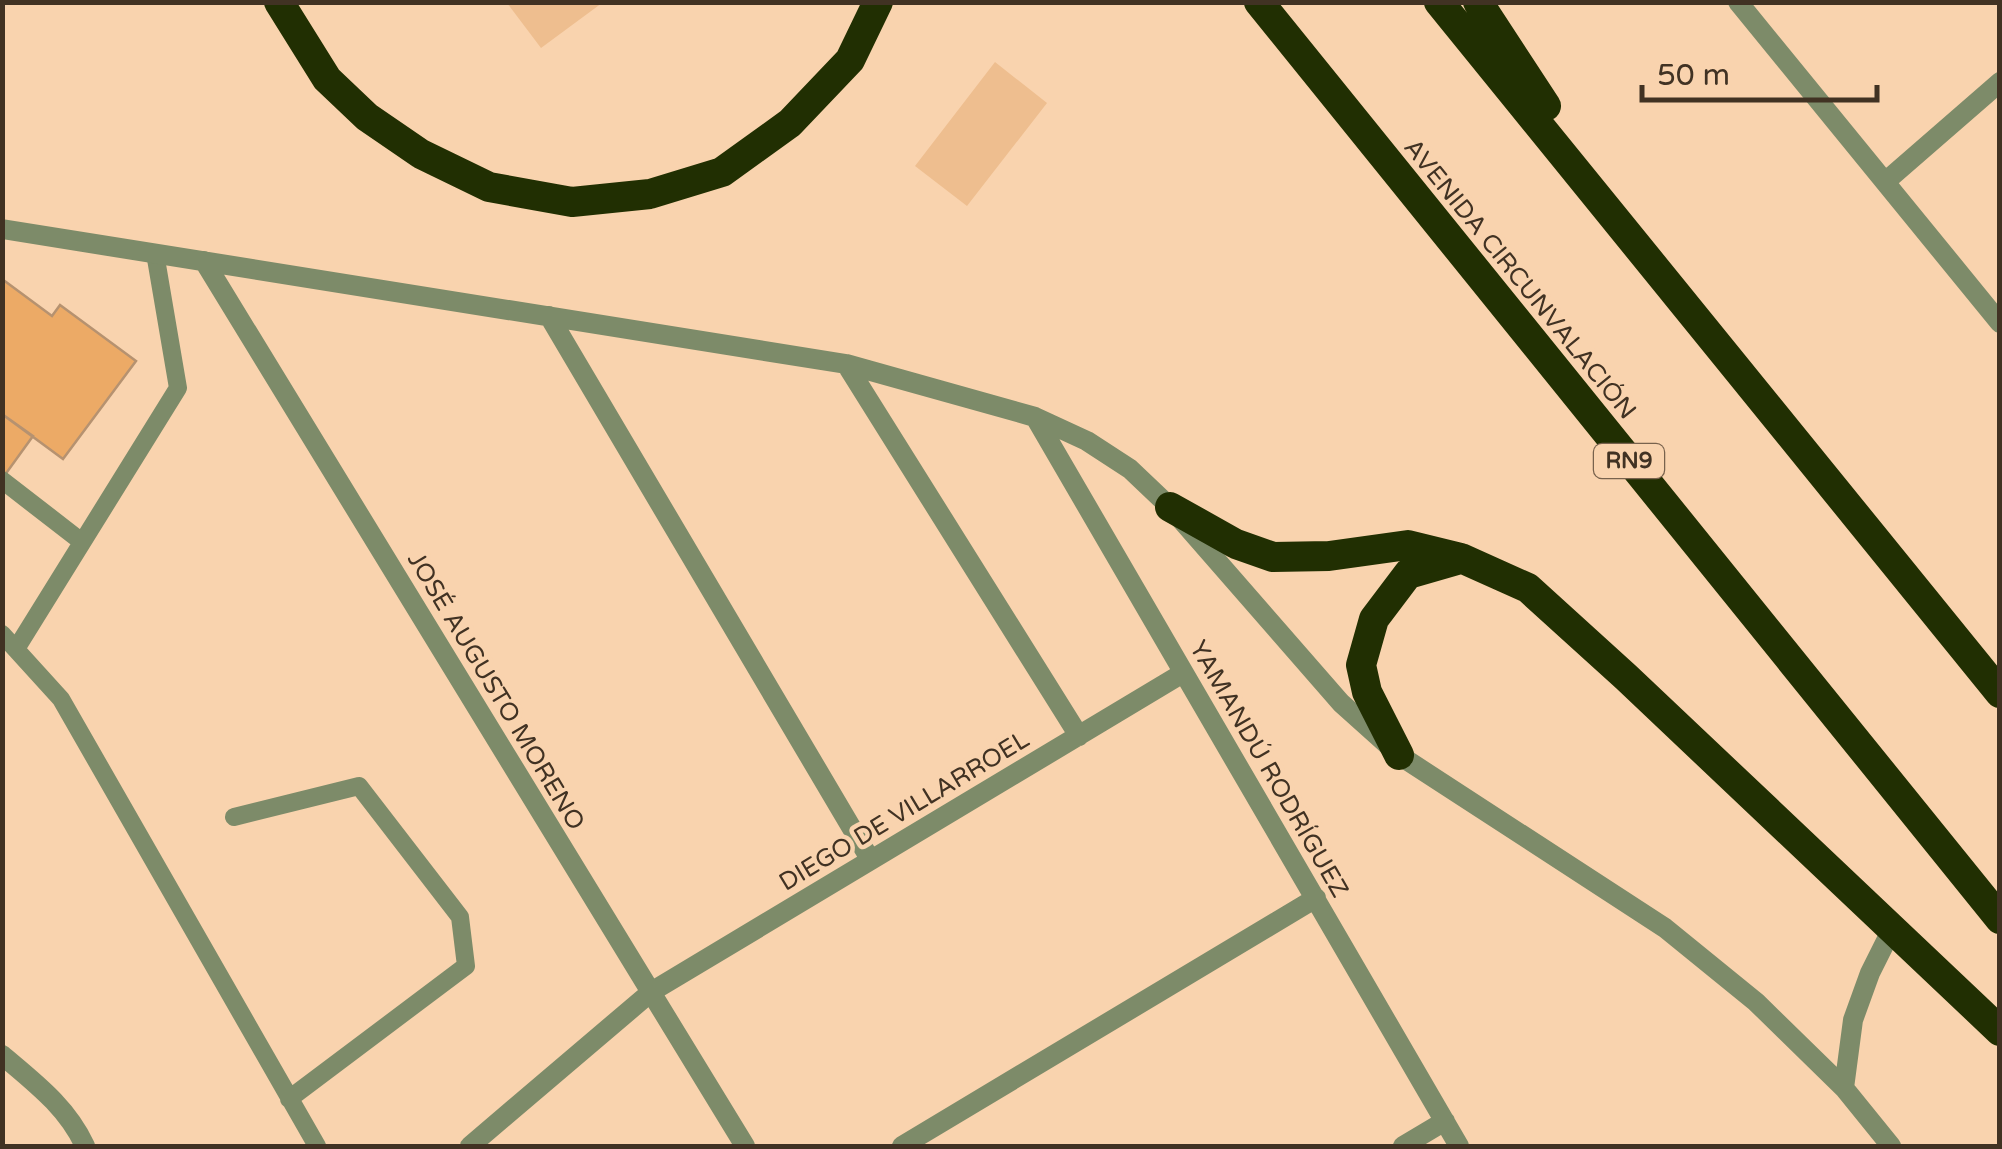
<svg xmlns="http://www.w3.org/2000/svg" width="2002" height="1149" font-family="'Varela Round',sans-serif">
<rect width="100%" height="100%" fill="#f9d3ae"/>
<!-- green -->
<path fill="#eebe8f" d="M507 3H602L541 48Z
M995 62 1047 103 967 206 915 166Z"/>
<!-- building -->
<path fill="#ecaa66" stroke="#b69270" stroke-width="2.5" d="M2 279 52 316 60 305 136 361 63 459 2 414Z
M2 414 33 436 2 479Z"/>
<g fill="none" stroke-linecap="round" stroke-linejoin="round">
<!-- lane -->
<path stroke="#7d8b69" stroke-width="18" d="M2 480 82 542
M2 634 61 699 317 1146
M16 649 178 388 155 253
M234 817 359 786 460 917 466 966 289 1099"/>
<!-- street -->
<path stroke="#7d8b69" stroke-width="20" d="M1738 2 2000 323
M1885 182 2000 82
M2 229 846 364 1035 417 1087 441 1130 469 1170 507 1341 703 1399 755 1665 928 1756 1002 1844 1088 1891 1146
M204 261 745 1146
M549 316 870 859
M846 364 1079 736
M1035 417 1459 1146
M2 1055C35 1083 67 1107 85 1146
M1844 1088 1853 1020 1870 973 1892 929
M470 1146 651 992 1183 673
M902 1146 1316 898
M1403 1146 1445 1121"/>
<!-- highway -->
<path stroke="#212f02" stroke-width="30" d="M279 2 327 79 367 117 421 154 489 187 572 202 650 194 722 172 790 123 850 60 878 2
M1259 2 2000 919
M1439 2 2000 693
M1478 2 1546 106
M1170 507 1236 544 1273 557 1329 556 1408 545 1461 558 1528 588 1626 677 2000 1031
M1399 755 1367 692 1361 665 1374 619 1408 574 1460 559"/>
</g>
<g text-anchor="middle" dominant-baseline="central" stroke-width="9" stroke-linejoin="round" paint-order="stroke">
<!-- shield labels -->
<rect fill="#f9d3ae" stroke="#78624d" stroke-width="2.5" x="1594" y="444" width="70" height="34" rx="8"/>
<g font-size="22" font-weight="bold" fill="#413223">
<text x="1629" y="461">RN9</text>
</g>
<!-- street labels -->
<g font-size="25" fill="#413223" stroke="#f9d3ae">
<text transform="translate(1520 279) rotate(51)">AVENIDA CIRCUNVALACIÓN</text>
<text transform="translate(496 691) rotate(59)">JOSÉ AUGUSTO MORENO</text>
<text transform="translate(1269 769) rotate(60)">YAMANDÚ RODRÍGUEZ</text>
<text transform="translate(904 811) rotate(-31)">DIEGO DE VILLARROEL</text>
</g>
</g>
<!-- border -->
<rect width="2002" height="1149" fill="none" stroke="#413223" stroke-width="10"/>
<!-- scale -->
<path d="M1642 85v15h235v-15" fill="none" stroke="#413223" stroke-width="5"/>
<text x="1657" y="85" font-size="30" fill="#413223" stroke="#f9d3ae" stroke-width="8" paint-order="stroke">50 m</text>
</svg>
